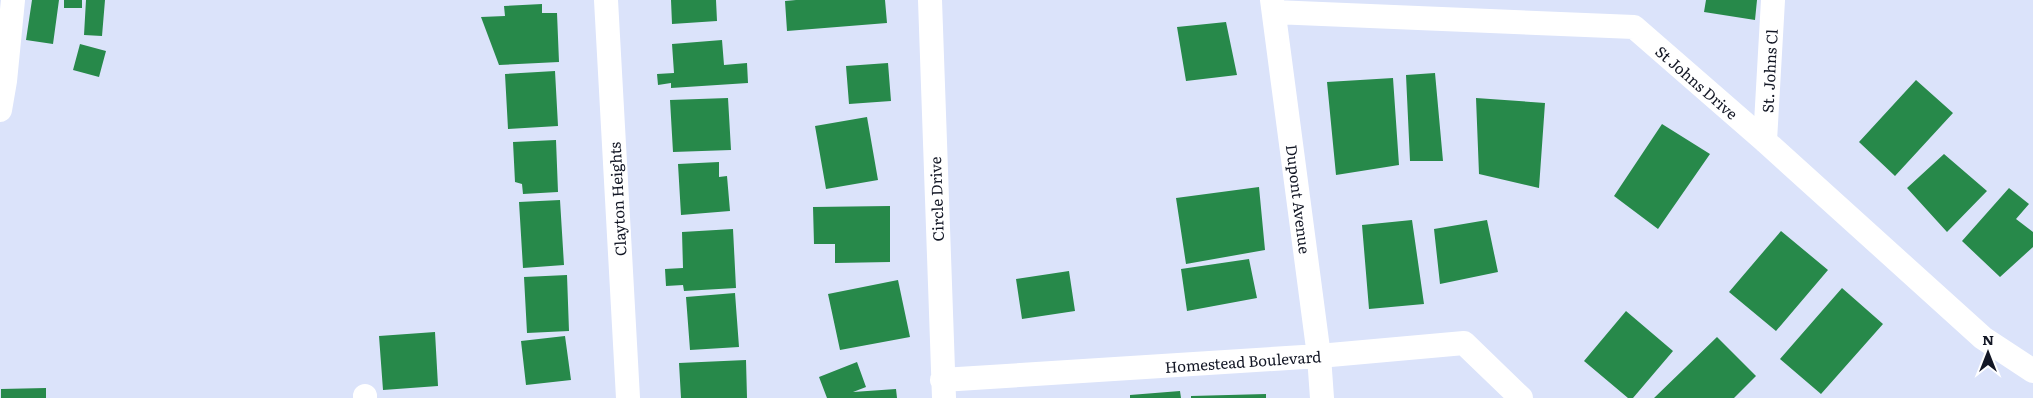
<svg xmlns="http://www.w3.org/2000/svg" width="2033" height="398" font-family="Literata,serif">
<rect width="100%" height="100%" fill="#dbe3fa"/>
<!-- building -->
<path fill="#27894a" d="M32 0H59L53 44 26 40Z
M64 0H82V8H64Z
M86 0H105L102 36 84 35Z
M671 0H716L717 21 672 24Z
M796 0H885L887 23 787 31 785 1Z
M1706 0H1757L1755 20 1704 12Z
M542 4V13H557L559 62 499 65 481 17 505 16 504 6Z
M1226 22 1237 75 1186 81 1177 27Z
M722 40 724 65 747 63 748 83 671 88V83L658 85 657 74 674 73 672 44Z
M80 44 106 51 99 77 73 70Z
M888 63 891 101 849 104 846 66Z
M555 71 558 126 508 129 505 74Z
M1435 73 1443 161H1410L1406 75Z
M1393 78 1399 165 1336 175 1327 82Z
M1916 80 1953 113 1895 176 1859 142Z
M728 98 731 150 673 152 670 100Z
M1476 98 1545 103 1539 188 1479 174Z
M867 117 878 180 826 189 815 126Z
M1662 124 1710 154 1658 229 1614 196Z
M556 140 558 192 523 194 522 184 515 182 513 142Z
M1944 154 1987 191 1947 232 1907 188Z
M719 162V177L727 176 730 211 681 215 678 164Z
M1259 187 1265 250 1186 264 1176 198Z
M2009 188 2029 204 2016 219 2033 232V247L2000 277 1962 241Z
M560 200 564 265 523 268 519 202Z
M890 206V262L835 263V244H814L813 207Z
M1412 220 1424 304 1369 309 1362 225Z
M1487 220 1498 272 1440 284 1434 229Z
M733 229 736 288 684 291 683 285 666 286 665 269 683 268 682 232Z
M1781 231 1828 270 1776 331 1729 292Z
M1249 259 1257 298 1187 311 1181 269Z
M1069 271 1075 311 1022 319 1016 279Z
M567 275 569 331 527 333 524 277Z
M898 280 910 337 840 350 828 294Z
M1842 288 1883 324 1821 394 1780 359Z
M735 293 739 347 690 350 686 297Z
M1626 311 1673 351 1633 398H1628L1584 361Z
M435 332 438 386 383 390 379 336Z
M565 336 571 380 526 385 521 341Z
M1717 337 1756 376 1734 398H1654Z
M746 360 747 398H681L679 363Z
M857 362 866 387 853 392 896 389 897 398H827L819 377Z
M46 388V398H1V389Z
M1180 391 1181 398H1130V395Z
M1266 394V398H1191V396Z"/>
<g fill="none" stroke-linecap="round" stroke-linejoin="round">
<!-- minor -->
<path stroke="#fff" stroke-width="24" d="M606 0 628 398
M930 0 944 398
M1272 0 1319 356 1322 398
M1274 12 1634 27 1765 141 1983 338 2033 371
M0 110 5 81 13 0
M1765 141 1773 0
M942 380 1319 356 1464 343 1521 398
M365 396V398"/>
</g>
<g text-anchor="middle" dominant-baseline="central" stroke-width="4" stroke-linejoin="round" paint-order="stroke">
<!-- street labels -->
<g font-size="15" fill="#131725" stroke="#fff">
<text transform="translate(1769 71) rotate(-87)">St. Johns Cl</text>
<text transform="translate(1697 82) rotate(41)">St Johns Drive</text>
<text transform="translate(617 199) rotate(-93)">Clayton Heights</text>
<text transform="translate(936 199) rotate(-92)">Circle Drive</text>
<text transform="translate(1299 199) rotate(83)">Dupont Avenue</text>
<text transform="translate(1243 361) rotate(-4)">Homestead Boulevard</text>
</g>
</g>
<!-- north arrow -->
<g transform="translate(1988 353)" stroke="#ffffff" stroke-width="4" paint-order="stroke">
<path d="M0-4L9 19L0 12L-9 19Z" fill="#131725"/>
<text y="-8" font-size="14" font-weight="bold" text-anchor="middle" fill="#131725">N</text>
</g>
</svg>
